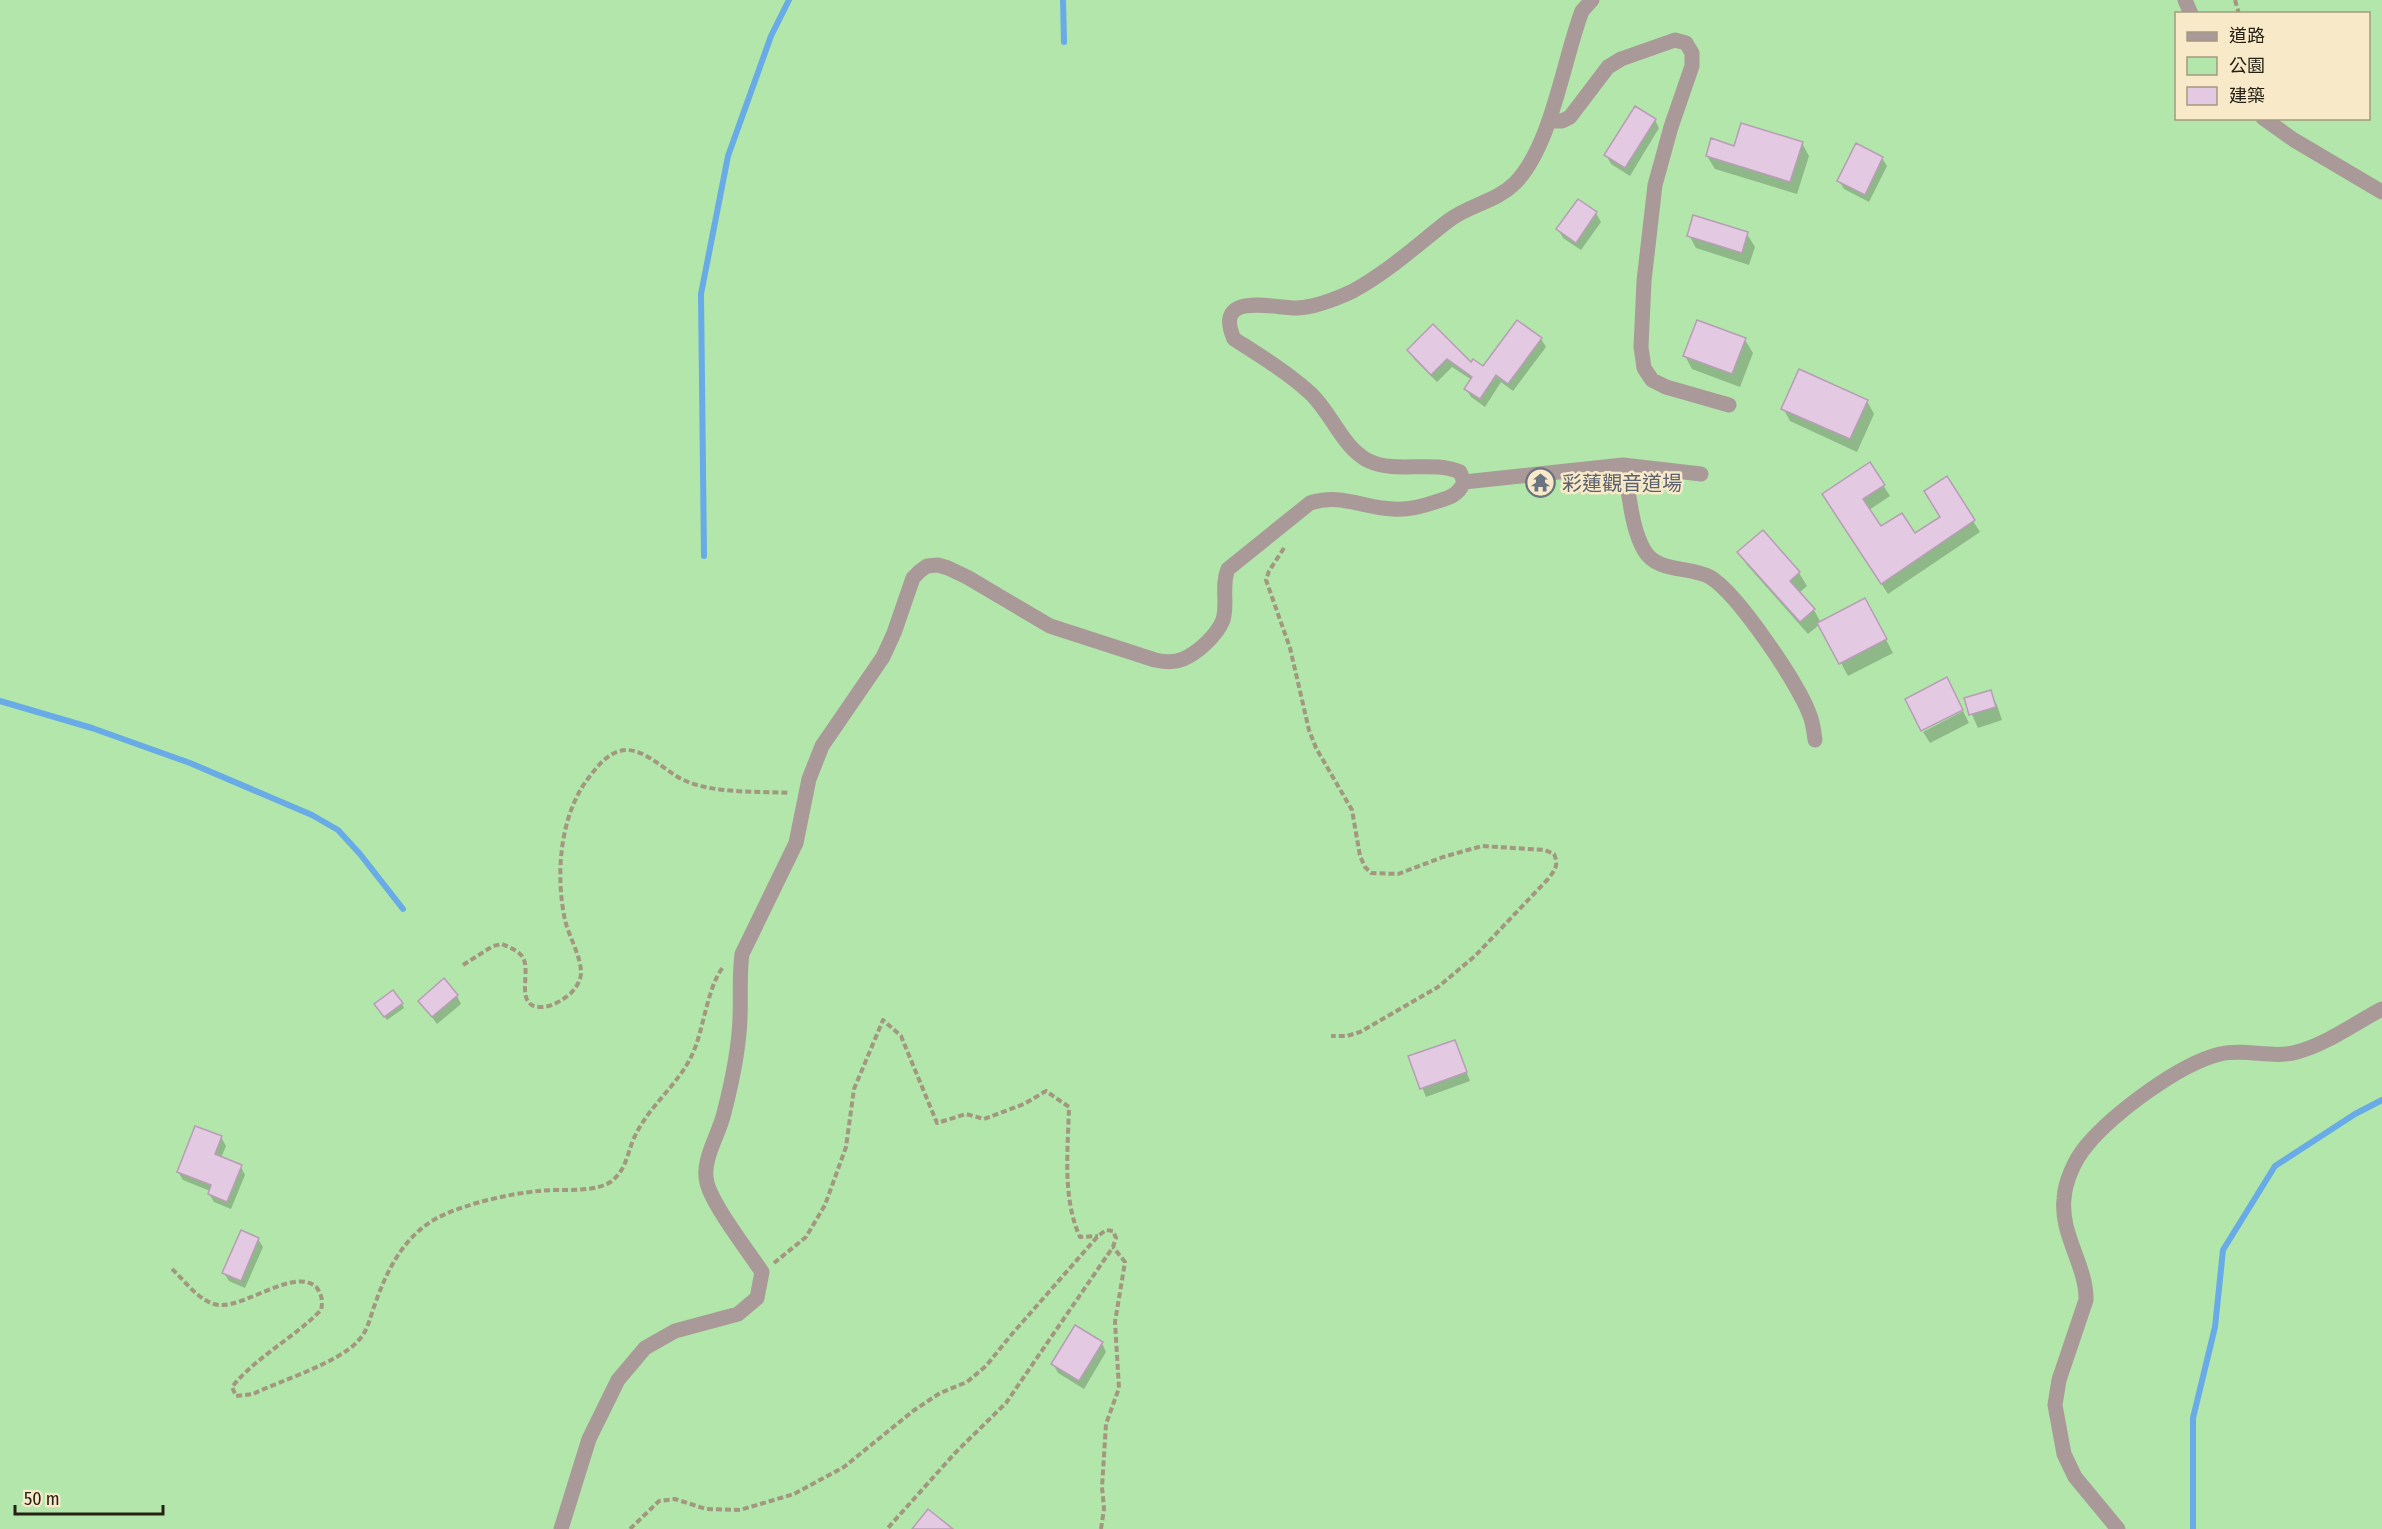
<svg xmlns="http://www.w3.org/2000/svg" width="2382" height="1529" font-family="'Fira Sans Condensed','Noto Sans TC',sans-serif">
<rect width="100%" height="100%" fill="#f8e9c9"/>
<!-- green -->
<path fill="#b2e6ab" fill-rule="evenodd" d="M0 0H2382V1529H0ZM2176 14H2368V118H2176Z"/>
<!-- shadow -->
<path fill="#0003" d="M1655 120 1659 128 1630 176 1611 164 1606 155Z
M1802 143 1809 156 1797 194 1715 169 1707 156 1735 148Z
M1882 158 1887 166 1869 202 1844 189 1839 181Z
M1596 213 1601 222 1581 250 1563 238 1558 229Z
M1747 234 1755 247 1749 265 1696 248 1689 235Z
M1433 326 1471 365 1484 368 1541 339 1546 347 1513 391 1501 382 1485 407 1471 397 1466 389 1472 380 1452 367 1437 382 1414 359 1409 351Z
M1745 340 1753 353 1740 387 1692 369 1685 356Z
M1867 401 1874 414 1857 452 1790 421 1783 408Z
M1946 478 1980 532 1888 594 1830 505 1883 485 1890 496 1869 510 1881 528 1915 535 1942 517Z
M1763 532 1799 573 1807 586 1799 593 1814 610 1821 623 1872 613 1893 653 1848 676 1820 624 1808 634 1747 565 1739 552Z
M1990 692 1997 705 2002 720 1978 728 1969 708Z
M1963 711 1969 723 1930 743 1923 732Z
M457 996 461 1004 437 1024 420 1001Z
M402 1004 404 1008 387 1020 378 1008Z
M1455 1042 1470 1081 1426 1097 1410 1057Z
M221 1137 226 1146 221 1158 241 1167 245 1175 231 1209 214 1202 209 1194 210 1191 183 1180 178 1172Z
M258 1239 263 1247 245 1288 229 1281 224 1273Z
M1102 1343 1106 1352 1084 1389 1058 1373 1053 1364Z"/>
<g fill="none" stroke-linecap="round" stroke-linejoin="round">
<!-- stream -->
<path stroke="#68abe6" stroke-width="6" d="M1063 0 1064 42
M704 556 701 294 728 156 771 36 789 0
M0 701 92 728 190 763 312 815 338 830 360 854 403 909
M2193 1529V1418L2215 1327 2223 1250 2275 1166 2355 1114 2382 1100"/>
</g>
<!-- building -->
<path fill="#e4c9e2" stroke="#b79db5" stroke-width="1.5" d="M1635 106 1656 119 1625 168 1604 155Z
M1741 123 1803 142 1790 182 1706 156 1711 138 1734 146Z
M1856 143 1883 157 1865 195 1837 181Z
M1578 199 1597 212 1576 243 1556 229Z
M1693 215 1748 232 1742 253 1687 236Z
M1517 320 1542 338 1508 384 1496 375 1480 399 1464 389 1472 377 1447 359 1431 375 1407 350 1433 324 1471 362 1473 359 1483 366Z
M1697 320 1746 338 1732 374 1683 356Z
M1799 369 1868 400 1850 439 1781 409Z
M1870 462 1885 485 1863 499 1881 526 1902 513 1915 533 1940 517 1924 491 1947 476 1975 520 1881 584 1822 494Z
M1763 530 1800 572 1790 581 1815 609 1800 622 1737 552Z
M1865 598 1887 639 1839 664 1817 623Z
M1947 677 1963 710 1921 731 1905 699Z
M1991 690 1996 707 1969 715 1964 698Z
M444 978 458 995 432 1017 418 1001Z
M393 990 403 1003 384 1017 374 1004Z
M1455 1040 1467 1072 1420 1089 1408 1056Z
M195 1126 222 1136 215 1154 242 1165 227 1202 208 1194 211 1185 177 1172Z
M241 1230 259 1238 241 1281 222 1273Z
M1075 1325 1103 1342 1079 1381 1051 1364Z
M928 1509 953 1529H912Z"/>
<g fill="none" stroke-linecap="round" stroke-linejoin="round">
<!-- path -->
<path stroke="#a2977f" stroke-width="4" stroke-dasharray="6 3" stroke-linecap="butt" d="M2235 0 2239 14
M1284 548 1269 571 1266 580 1290 648 1309 730 1316 748 1352 810 1360 856 1365 867 1371 873 1398 874 1443 857 1482 846 1545 850 1554 854C1559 865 1555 870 1548 879L1475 956 1438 987 1360 1032 1347 1036H1331
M463 965 493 946 502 944C509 947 517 950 522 956 533 970 512 1009 543 1007 553 1006 563 1000 571 993 576 988 581 980 581 973 581 956 569 937 565 920 555 874 560 813 590 776 599 764 610 751 626 750 648 750 666 773 686 781 717 794 757 791 790 793
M774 1263 806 1237 825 1205 846 1147 854 1089 883 1020 901 1036 937 1123 966 1114 984 1119 1024 1104 1046 1091 1069 1107C1068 1149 1062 1198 1080 1237L1098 1236
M172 1269C185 1281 201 1304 220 1305 246 1307 297 1266 317 1288 322 1295 323 1302 321 1310 294 1338 257 1356 232 1387L236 1396 253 1394C282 1380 338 1363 358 1341 368 1331 370 1317 375 1304 387 1270 404 1236 437 1218 464 1204 508 1194 538 1191 560 1188 601 1195 616 1177 627 1166 628 1150 635 1136 649 1106 678 1085 692 1055 704 1030 707 986 724 966
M630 1529 659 1501 675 1499 706 1509 740 1510 794 1494 844 1467 913 1411 940 1393 967 1382 986 1366 1012 1334 1098 1236 1106 1230 1113 1231 1116 1238 1113 1247 1006 1403 955 1453 887 1529
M1101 1529 1104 1509 1102 1487 1106 1424 1119 1388 1115 1322 1125 1262 1113 1247"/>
<!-- minor -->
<path stroke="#a99" stroke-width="15" d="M2185 0 2191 14
M2263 118 2294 140 2382 192
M1549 121H1562L1570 117 1608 67 1621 59 1675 40 1686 43 1692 53V66L1671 127 1655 185 1644 281 1641 347 1644 368 1652 380 1666 387 1729 405
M1623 465C1630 492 1630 525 1644 550 1657 573 1689 566 1710 577 1738 594 1797 682 1809 713 1813 722 1814 731 1815 740
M1464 482 1623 465 1701 474
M561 1529 589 1439 618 1380 645 1348 675 1331 738 1314 757 1298 762 1272C748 1251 713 1206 707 1183 701 1160 719 1135 724 1113 732 1082 739 1050 740 1018 741 997 739 976 742 954L796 843 809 779 822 746 883 657 894 633 913 578 920 571 927 566 938 565 948 568 967 577 1050 626 1155 660C1164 662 1174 663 1183 659 1198 653 1217 635 1223 620 1228 604 1221 585 1228 569L1310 503C1342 493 1362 508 1393 509 1408 510 1421 507 1435 502 1448 498 1458 496 1464 482L1460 472C1432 460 1397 474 1369 461 1342 448 1331 411 1309 392 1287 372 1259 355 1234 339 1213 291 1272 308 1297 308 1316 307 1336 299 1353 291 1388 272 1417 245 1448 221 1468 205 1496 202 1515 183 1552 145 1563 61 1582 11L1592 0
M2118 1529 2075 1477 2064 1454 2055 1405 2059 1380 2086 1300C2087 1267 2060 1234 2064 1199 2065 1181 2075 1159 2087 1145 2114 1113 2179 1064 2220 1054 2246 1048 2272 1059 2297 1052 2327 1044 2355 1023 2382 1009"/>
</g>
<!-- icons -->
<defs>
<symbol id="temple-ring" viewBox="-11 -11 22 22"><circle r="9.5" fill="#f8e9c9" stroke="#6b7280" stroke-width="1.5"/><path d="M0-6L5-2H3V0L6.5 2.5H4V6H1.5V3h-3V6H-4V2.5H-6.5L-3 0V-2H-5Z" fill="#6b7280"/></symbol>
</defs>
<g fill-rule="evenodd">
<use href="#temple-ring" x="1524" y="466" width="33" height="33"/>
</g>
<g text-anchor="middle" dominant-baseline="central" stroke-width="5" stroke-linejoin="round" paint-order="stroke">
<!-- worship labels -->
<g font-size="20" fill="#5b616d" stroke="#f8e9c9" text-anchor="start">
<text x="1562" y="483">彩蓮觀音道場</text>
</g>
</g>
<!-- legend -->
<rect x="2175" y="12" width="195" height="108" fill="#f8e9c9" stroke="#a49981" stroke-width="1.5"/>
<rect x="2187" y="32" width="30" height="9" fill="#aa9999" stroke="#a49981" stroke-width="1.5"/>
<text x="2229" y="42" font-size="18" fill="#262115">道路</text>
<rect x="2187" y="57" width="30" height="18" fill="#b2e6ab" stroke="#a49981" stroke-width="1.5"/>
<text x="2229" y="72" font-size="18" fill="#262115">公園</text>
<rect x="2187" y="87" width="30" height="18" fill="#e4c9e2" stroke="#a49981" stroke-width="1.5"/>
<text x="2229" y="102" font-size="18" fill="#262115">建築</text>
<!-- scale -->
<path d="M15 1505v9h148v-9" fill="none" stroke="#262115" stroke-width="3"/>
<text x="24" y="1505" font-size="18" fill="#262115" stroke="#f8e9c9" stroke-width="4.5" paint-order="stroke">50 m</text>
</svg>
